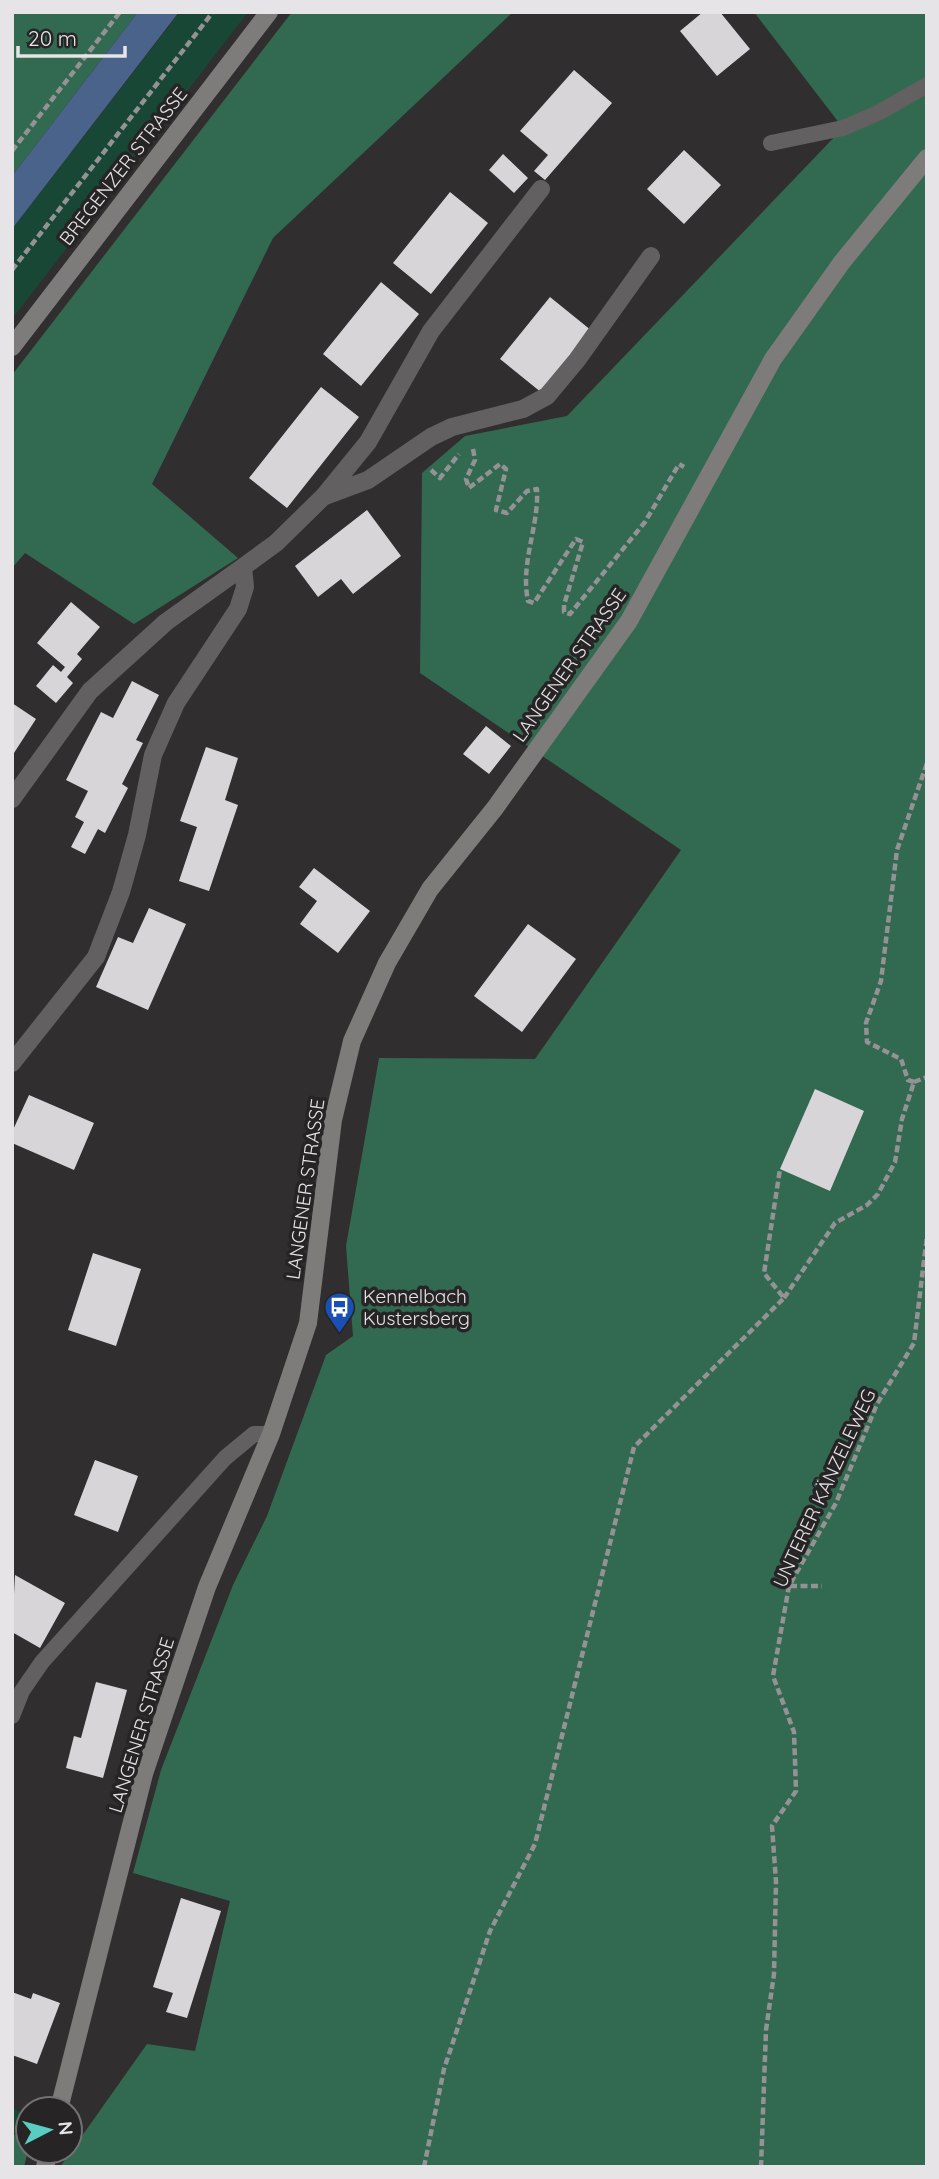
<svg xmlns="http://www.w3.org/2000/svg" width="939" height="2179" font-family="Quicksand,sans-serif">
<rect width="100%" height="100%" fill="#312e30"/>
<!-- green -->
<path fill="#184835" d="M180 12H248L12 319V229Z
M12 2108 28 2116V2126L12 2137Z"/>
<!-- forest -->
<path fill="#326951" d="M12 12H138L12 176Z
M292 12H513L273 238 152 484 238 558 134 624 25 553 12 568V375Z
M754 12H927V2167H60L147 2044 195 2051 230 1901 133 1873 161 1770 233 1585 267 1516 326 1355 353 1336 346 1246 379 1058 535 1059 681 850 420 673 422 473 465 436 567 416 843 128Z
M28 2126V2151L24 2167H12V2137Z"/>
<!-- water -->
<path fill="#4a638b" d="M138 12H179L12 229V176Z"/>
<!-- building -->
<path fill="#d8d5d8" d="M703 12H720L750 49 717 76 680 31Z
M574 70 612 103 545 180 534 171 548 155 520 131Z
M684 150 721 185 684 224 647 189Z
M503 154 528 178 514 193 489 170Z
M450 192 488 223 431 294 393 263Z
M381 282 419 314 361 386 323 354Z
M550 297 592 331 542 393 500 359Z
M321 387 359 417 287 508 249 478Z
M367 510 401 556 353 594 341 579 318 597 295 566Z
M71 602 100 627 77 654 82 659 67 677 73 683 56 703 36 686 53 665 61 672 65 667 37 643Z
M132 681 159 695 136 740 143 743 122 784 128 788 105 833 98 829 85 854 71 847 84 822 75 817 88 791 66 780 101 712 113 718Z
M12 703 36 719 12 756Z
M486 726 511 746 489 774 463 754Z
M206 747 238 758 225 800 238 805 209 891 179 881 197 827 180 821Z
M314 868 370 911 338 953 300 924 317 901 299 887Z
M149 908 186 924 148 1010 96 987 118 937 133 943Z
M528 924 576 959 522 1032 474 996Z
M815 1089 864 1111 830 1191 780 1169Z
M29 1095 94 1123 74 1170 12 1143V1132Z
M93 1253 141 1269 116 1346 68 1330Z
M95 1460 138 1476 118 1532 74 1515Z
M15 1575 65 1603 40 1648 12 1632Z
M96 1682 127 1690 103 1778 66 1768 74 1736 81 1738Z
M181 1898 221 1911 187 2018 166 2012 173 1993 153 1987Z
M12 1992 31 1999 33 1993 60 2003 37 2064 12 2055Z"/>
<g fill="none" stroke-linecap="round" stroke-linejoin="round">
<!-- path -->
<path stroke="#949294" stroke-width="4.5" stroke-dasharray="7 3.5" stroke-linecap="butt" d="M12 151 120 12
M12 270 213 12
M473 449 475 460 466 479 469 488 500 464 506 469 496 510 507 513 527 491 537 489C539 527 520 563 528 601L534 603 576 539 583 542 564 605V612L570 614 645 522 679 464 684 467
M431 470 440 478 459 454
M914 1082 908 1080 901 1059 867 1042 866 1023 881 981 897 850 927 763
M914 1082 927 1077
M784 1298 835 1223 867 1205 878 1194 895 1162 902 1119 914 1082
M790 1586H822
M424 2167 444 2069 490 1931 535 1844 634 1447 784 1298 764 1273 780 1169
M761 2167 766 2030 774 1974 776 1882 772 1826 796 1791 794 1732 773 1676 789 1586 836 1503 877 1404 914 1343 927 1236"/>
<!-- service -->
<path stroke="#626060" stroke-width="16" d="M771 143 843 128 878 113 927 85
M12 1716 22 1691 42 1662 225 1458 254 1434H271"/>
<!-- minor -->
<path stroke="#626060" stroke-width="18" d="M325 496 368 480 431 437 452 427 523 409 547 396 577 360 651 256
M243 567 276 543 324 496 368 442 431 331 541 189
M12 799 90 691 166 622 243 567 245 587 238 609 176 703 153 755 137 835 121 892 96 957 12 1063"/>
<!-- secondary -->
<path stroke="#7e7b7b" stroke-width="18" d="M12 347 269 12
M59 2109 144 1774 207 1587 271 1434 308 1323 333 1120 352 1041 387 963 430 889 495 808 629 621 773 359 842 262 927 158
M45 2167 49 2151"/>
</g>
<!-- icons -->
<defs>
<symbol id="bus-pin" viewBox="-11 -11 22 30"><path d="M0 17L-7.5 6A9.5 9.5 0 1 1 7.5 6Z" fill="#1a4fb4" stroke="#272426"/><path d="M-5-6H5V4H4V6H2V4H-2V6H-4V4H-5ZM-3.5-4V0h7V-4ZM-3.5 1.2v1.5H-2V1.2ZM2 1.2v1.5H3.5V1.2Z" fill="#fff"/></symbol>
</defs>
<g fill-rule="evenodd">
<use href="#bus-pin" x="322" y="1290" width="35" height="47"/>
</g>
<g text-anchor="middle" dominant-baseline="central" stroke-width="7" stroke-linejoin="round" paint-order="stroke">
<!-- street labels -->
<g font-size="19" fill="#e6e4e6" stroke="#272426">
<text transform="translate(123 166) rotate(-52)">BREGENZER STRASSE</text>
<text transform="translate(569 665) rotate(-55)">LANGENER STRASSE</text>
<text transform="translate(305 1189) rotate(-82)">LANGENER STRASSE</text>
<text transform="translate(824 1488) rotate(-65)">UNTERER KÄNZELEWEG</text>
<text transform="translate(141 1725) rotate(-73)">LANGENER STRASSE</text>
</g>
<!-- poi labels -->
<g font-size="19" fill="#e6e4e6" stroke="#272426" text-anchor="start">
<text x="363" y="1296">Kennelbach<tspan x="363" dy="22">Kustersberg</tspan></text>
</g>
</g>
<!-- border -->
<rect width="939" height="2179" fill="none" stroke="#e6e4e6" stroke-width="28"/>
<!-- north arrow -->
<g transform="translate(49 2130) rotate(84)"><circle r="33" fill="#272426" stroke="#737173" stroke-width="2"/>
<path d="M0-5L12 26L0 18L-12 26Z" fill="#57cec1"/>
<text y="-10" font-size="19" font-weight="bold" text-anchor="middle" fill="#e6e4e6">N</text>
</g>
<!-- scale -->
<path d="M18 46v10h107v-10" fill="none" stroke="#e6e4e6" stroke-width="3.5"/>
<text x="28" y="46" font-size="21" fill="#e6e4e6" stroke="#272426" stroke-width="5" paint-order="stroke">20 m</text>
</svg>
